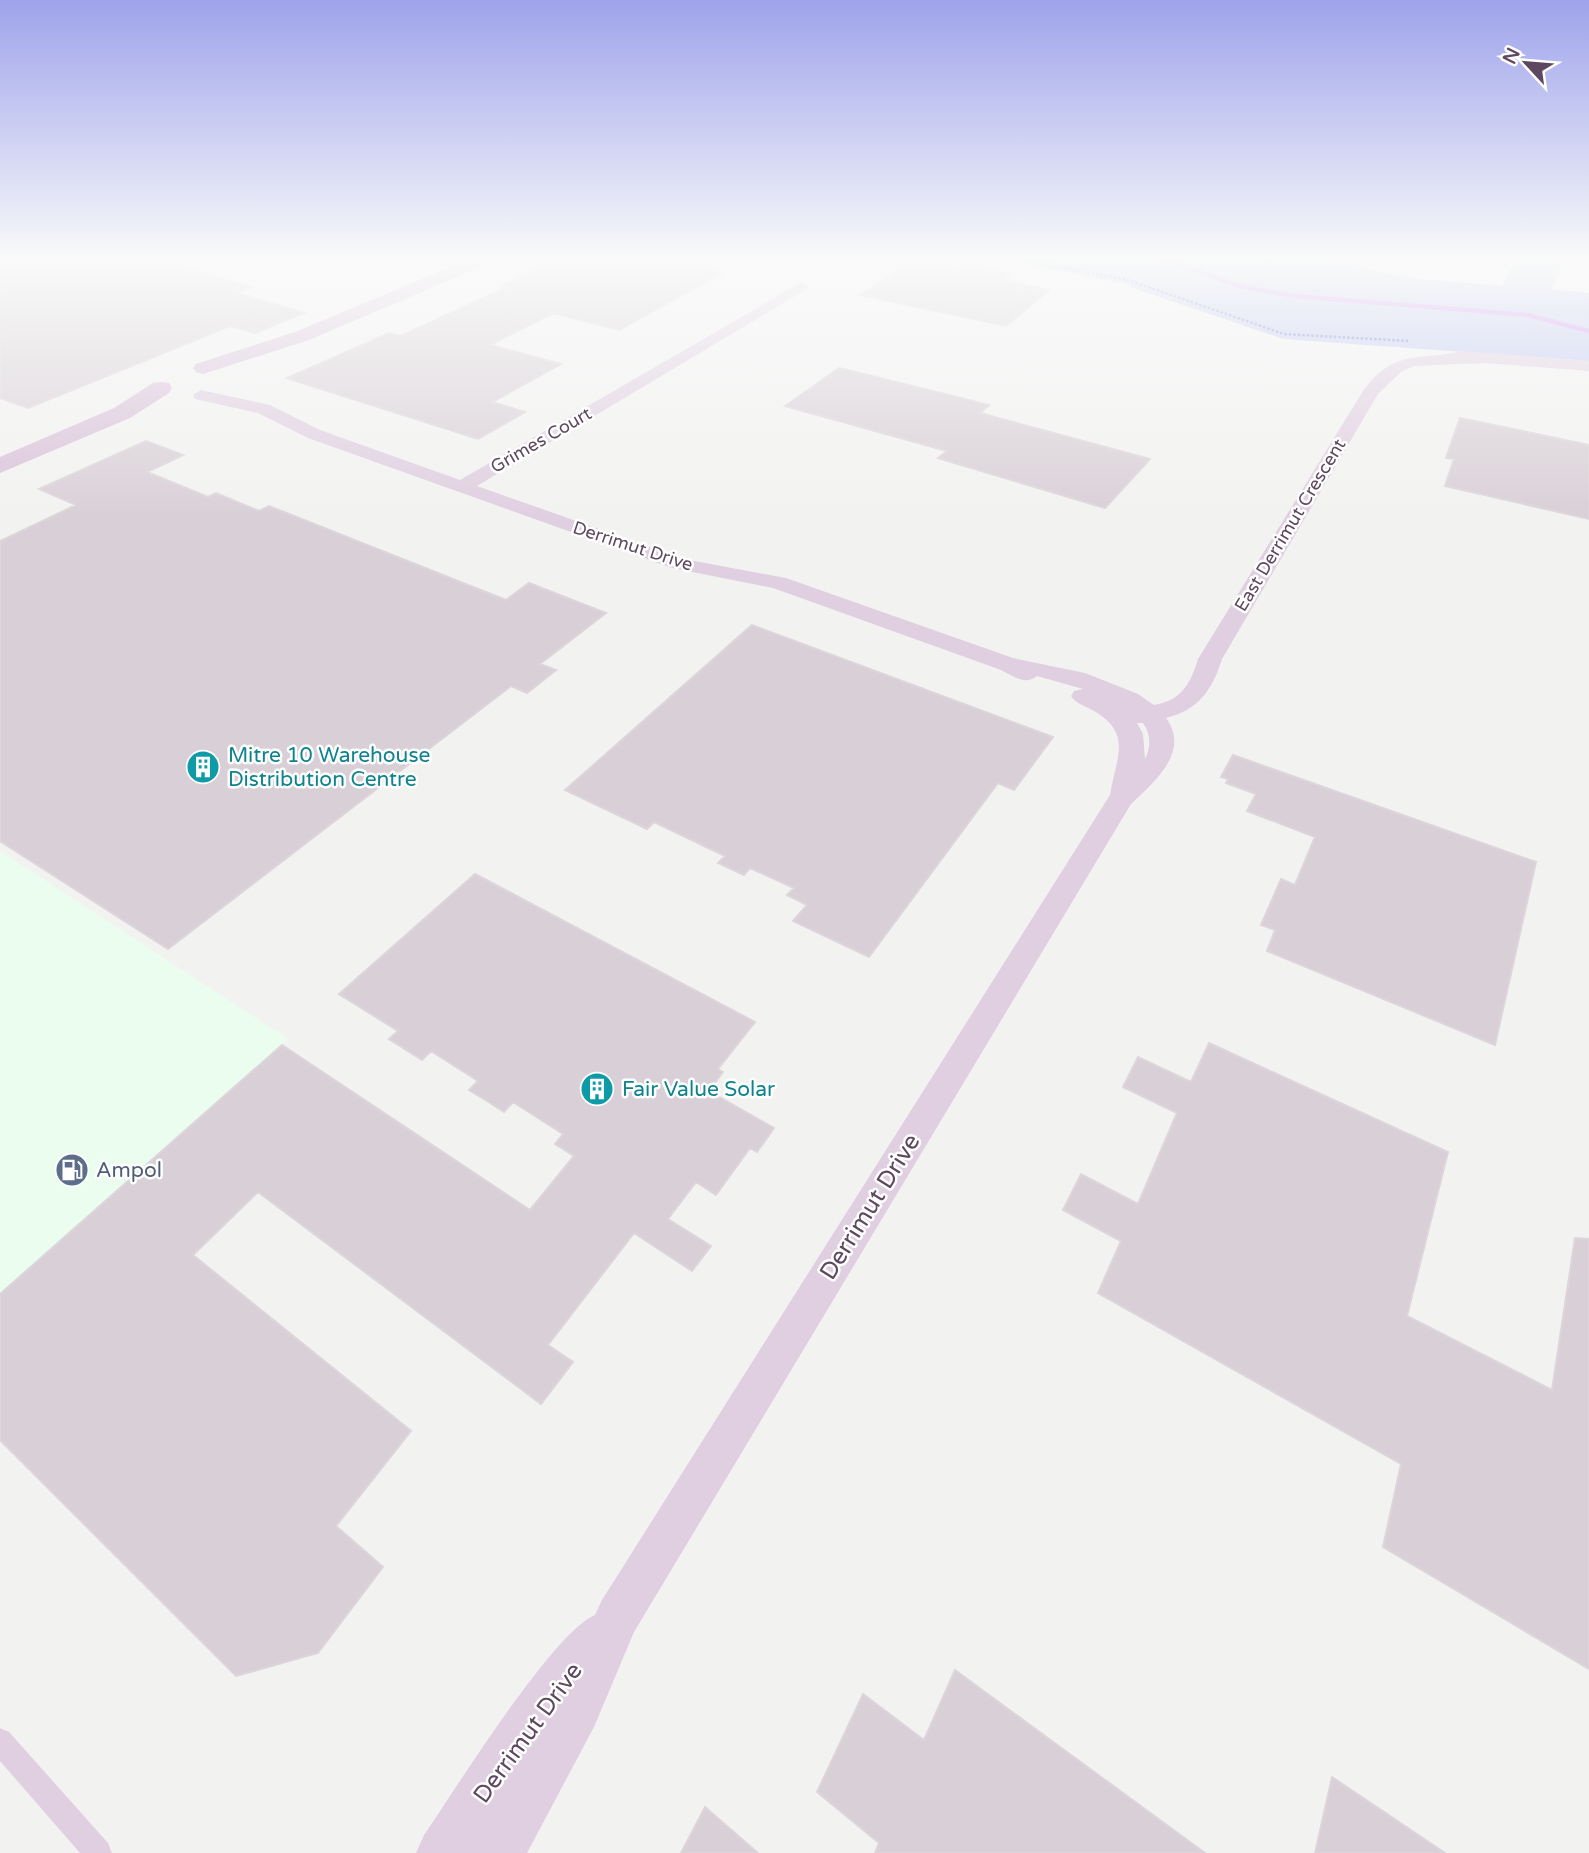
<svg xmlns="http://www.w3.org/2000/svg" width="1589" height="1853" font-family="'Varela Round',sans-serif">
<rect width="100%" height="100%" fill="#f2f3f1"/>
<!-- commercial -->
<path fill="#ebfdee" d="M0 851 288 1039 0 1301Z"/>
<!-- green -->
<path fill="#bfc6f2" d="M993 258H1312L1417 279 1502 286 1517 258H1565L1551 289 1589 293V361L1283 339 1130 287 1131 285Z"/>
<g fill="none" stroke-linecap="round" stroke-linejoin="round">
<!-- stream -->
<path stroke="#cf8af0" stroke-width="4.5" d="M1161 258 1240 286 1294 296 1528 315 1589 331"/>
</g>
<!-- building -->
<path fill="#d9d0d7" stroke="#ddd5db" stroke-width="2" d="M0 258H146L252 287 236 293 304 313 255 333 230 326 28 408 0 398Z
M562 258H659L724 272 619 330 553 313 490 345 561 364 492 402 525 412 478 439 287 378 389 333 401 336 507 287 501 286Z
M911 262 957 271 965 265 1011 274 1003 280 1049 290 1006 326 861 295Z
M839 368 989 405 980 413 1150 459 1105 508 938 458 947 451 785 406Z
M1460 418 1589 445V519L1445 486 1454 459 1446 458Z
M146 441 183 455 147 472 208 497 216 493 259 511 269 506 506 600 529 583 606 613 540 664 556 670 527 693 511 686 168 949 0 841V541L76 505 39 489Z
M752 625 1053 737 1014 790 998 783 869 957 793 921 807 905 787 895 794 888 750 868 744 875 718 863 725 856 654 822 647 829 565 790Z
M1233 755 1536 862 1495 1045 1267 951 1275 930 1261 925 1281 879 1295 885 1315 837 1247 811 1256 794 1226 783 1228 779 1221 777Z
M475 874 755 1022 718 1069 723 1072 709 1091 774 1128 757 1152 750 1148 716 1195 696 1182 668 1219 711 1246 692 1271 634 1233 548 1345 573 1362 541 1404 258 1192 193 1255 411 1431 336 1526 383 1567 318 1653 236 1676 0 1440V1294L282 1045 530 1210 574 1156 555 1144 563 1134 513 1102 504 1112 487 1101 469 1090 478 1081 431 1051 422 1060 389 1039 398 1031 339 994Z
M1209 1043 1448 1152 1407 1316 1552 1390 1575 1238 1589 1239V1669L1383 1547 1401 1464 1098 1293 1121 1241 1063 1210 1081 1174 1138 1204 1177 1113 1123 1087 1138 1057 1191 1082Z
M955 1670 1205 1853H875L879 1843 817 1792 863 1694 924 1740Z
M1332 1777 1445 1853H1315Z
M705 1807 758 1853H681Z"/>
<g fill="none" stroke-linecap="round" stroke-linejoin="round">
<!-- path -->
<path stroke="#7577d1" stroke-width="2.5" stroke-dasharray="2.5 2" stroke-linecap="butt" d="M1012 258 1125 279 1284 334 1410 341"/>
<!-- lane -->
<path fill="#e0cfe1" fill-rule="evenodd" d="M0 1728 9 1732 108 1843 112 1853H80L0 1761Z"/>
<!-- street -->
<path fill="#e0cfe1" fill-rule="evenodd" d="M802 282 809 286 807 289 477 486 684 559 786 578 1013 658 1085 673 1138 694 1154 705C1181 701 1191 683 1198 659L1363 391C1396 347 1418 362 1461 351L1589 361V371L1485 363 1414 366 1401 372 1378 394 1222 659C1212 691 1198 710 1166 718 1191 752 1154 782 1131 804L634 1632 594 1727 527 1853H416L424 1835C455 1790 553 1632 595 1615L602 1600 1110 795C1115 760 1134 734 1094 711 1086 706 1076 704 1071 696L1074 691 1083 689 1037 676C1025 686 1013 676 1001 670L773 588 672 568 308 438 258 413 195 399 193 395 201 390 270 405 320 430 460 480ZM1137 723H1143C1151 734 1151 747 1145 759L1143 734Z"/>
<!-- secondary -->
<path fill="#dac3da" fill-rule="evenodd" d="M472 258H495L492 262 309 340 203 374 196 372 193 368 196 364 295 332Z
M161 382 169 383 172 388 169 393 130 418 0 473V457L114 408 153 383Z"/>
</g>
<!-- sky -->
<linearGradient id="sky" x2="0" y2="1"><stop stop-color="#9ea3eb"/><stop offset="0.5" stop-color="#f9faf9"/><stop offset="1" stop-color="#f9faf9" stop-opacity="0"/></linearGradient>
<rect width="1589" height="517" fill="url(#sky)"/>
<!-- icons -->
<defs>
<symbol id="building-disc" viewBox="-11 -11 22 22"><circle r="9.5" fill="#0f9aa8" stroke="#fff"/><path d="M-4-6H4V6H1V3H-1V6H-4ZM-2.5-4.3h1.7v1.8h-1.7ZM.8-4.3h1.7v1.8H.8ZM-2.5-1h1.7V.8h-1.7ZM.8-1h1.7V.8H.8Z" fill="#fff"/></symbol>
<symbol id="fuel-disc" viewBox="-11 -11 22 22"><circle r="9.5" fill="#5c6f8a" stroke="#fff"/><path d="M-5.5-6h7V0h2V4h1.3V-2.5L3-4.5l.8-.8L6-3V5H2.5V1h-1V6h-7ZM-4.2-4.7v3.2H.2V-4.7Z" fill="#fff"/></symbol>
</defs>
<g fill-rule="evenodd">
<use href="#building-disc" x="184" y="748" width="38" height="38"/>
<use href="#building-disc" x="578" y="1070" width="38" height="38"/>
<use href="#fuel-disc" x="53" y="1151" width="38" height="38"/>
</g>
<g text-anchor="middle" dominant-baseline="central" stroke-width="5" stroke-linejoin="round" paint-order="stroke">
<!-- far-street labels -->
<g font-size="18" fill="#5e485f" stroke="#fff">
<text transform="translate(541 440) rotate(-30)">Grimes Court</text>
<text transform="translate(1290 525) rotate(-59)">East Derrimut Crescent</text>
<text transform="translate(633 546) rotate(18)">Derrimut Drive</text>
</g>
<!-- culture labels -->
<g font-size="21" fill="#0d838f" stroke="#fff" text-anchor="start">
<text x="228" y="755">Mitre 10 Warehouse<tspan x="228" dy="24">Distribution Centre</tspan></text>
<text x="622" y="1089">Fair Value Solar</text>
</g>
<!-- service labels -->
<g font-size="21" fill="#4e5e75" stroke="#fff" text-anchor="start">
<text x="96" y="1170">Ampol</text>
</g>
<!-- near-street labels -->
<g font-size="24" fill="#5e485f" stroke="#fff">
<text transform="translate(870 1207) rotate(-58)">Derrimut Drive</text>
<text transform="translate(528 1733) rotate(-54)">Derrimut Drive</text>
</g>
</g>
<!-- north arrow -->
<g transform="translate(1526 63) rotate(296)" stroke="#ffffff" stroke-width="5" paint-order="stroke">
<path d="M0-5L12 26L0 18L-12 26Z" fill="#5e485f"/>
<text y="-10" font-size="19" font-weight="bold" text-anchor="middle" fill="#5e485f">N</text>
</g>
</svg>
